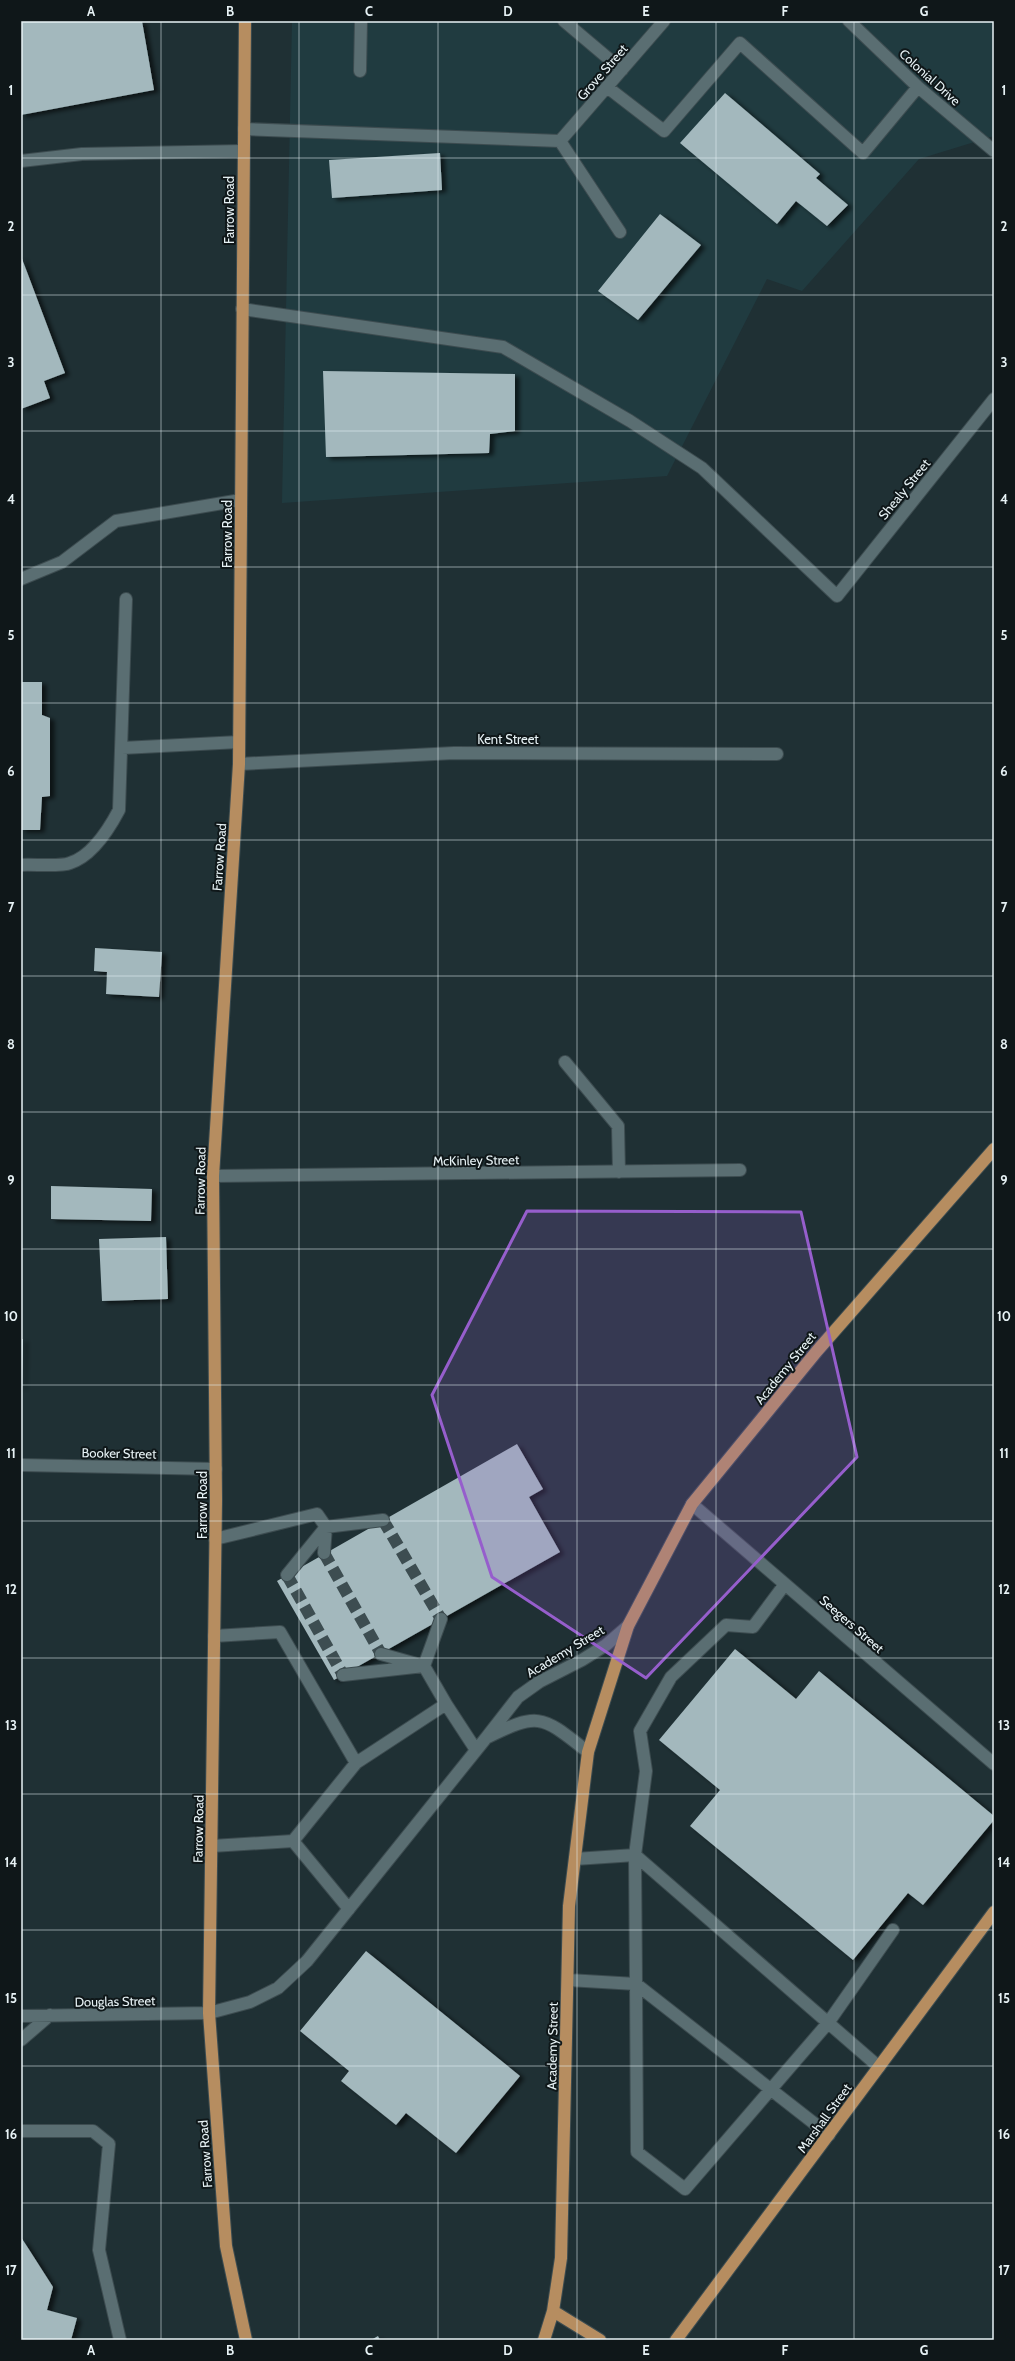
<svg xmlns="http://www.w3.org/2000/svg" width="1015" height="2361" font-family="Cabin,sans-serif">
<defs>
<filter id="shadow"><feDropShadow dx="4.5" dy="2.5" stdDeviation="2" flood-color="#0009"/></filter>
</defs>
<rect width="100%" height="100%" fill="#1f3034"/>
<!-- built -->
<path fill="#203b40" d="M292 21H994V136L919 159 802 291 767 279 667 476 282 503Z"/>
<!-- building -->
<path fill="#a3b8bd" filter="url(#shadow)" d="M21 21H142L154 90 21 115Z
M725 93 820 174 816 178 848 205 827 226 796 201 777 224 680 143Z
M440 153 442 190 332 198 329 160Z
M660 214 701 245 638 320 598 291Z
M21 256 65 373 44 381 50 398 21 409Z
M323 371 515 374V431L490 434 489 453 326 457Z
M21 682H42V715L50 718V796L42 797 40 830H21Z
M95 948 162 952 159 997 106 994 107 972 94 971Z
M51 1186 152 1189 151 1221 51 1219Z
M166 1237 168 1299 102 1301 99 1239Z
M21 1339H23L22 1388H21Z
M517 1444 543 1489 529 1497 560 1552 334 1680 277 1581Z
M735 1649 796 1699 819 1671 994 1816V1820L923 1905 908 1893 853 1960 690 1826 720 1790 659 1740Z
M366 1951 520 2076 456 2153 406 2113 396 2125 341 2081 349 2071 300 2031Z
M21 2237 53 2287 47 2310 77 2318 71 2340H21Z
M378 2336 380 2340H371Z"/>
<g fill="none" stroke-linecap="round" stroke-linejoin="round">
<!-- minor-tunnel -->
<path stroke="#3d4d51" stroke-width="12" stroke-dasharray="12 6" stroke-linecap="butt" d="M383 1520 441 1619
M324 1553 381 1654
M287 1575 343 1675"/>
<defs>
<path id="minor" d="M564 21 622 70
M849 21 918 87 994 151
M360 71 361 21
M607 87 664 131 740 43 863 153 918 87
M244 129 560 141
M560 141 664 21
M560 141 620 232
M21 161 82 154 243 151
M242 309 503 347 630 421 702 468 837 596 994 399
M21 579 62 562 116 521 241 500
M122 748 239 742
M239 764 454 753 777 754
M21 865C32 864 61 867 70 863 92 856 109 829 119 810L126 599
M565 1062 618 1126 619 1172
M213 1176 740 1170
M21 1465 216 1469
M692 1504 994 1764
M215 1539 317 1514 326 1527 287 1575
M324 1553 326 1527 383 1520
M441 1619 424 1666 446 1704
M214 1636 280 1632 356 1763
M343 1675 424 1666 381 1654
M588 1752C542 1716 540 1711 486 1738L518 1697 539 1682 582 1660 606 1645 628 1626
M212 1846 293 1841
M575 1859 635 1855 879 2067
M349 1909 293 1841 356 1763 446 1704 476 1750
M568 1980 636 1984 635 1855 646 1771 640 1731 671 1677 726 1625 753 1627 785 1584
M21 2016 209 2013 250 2002 278 1988 307 1961 486 1738
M21 2040 50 2015
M21 2131H93L109 2144 99 2250 120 2340
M829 2135 636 1984 637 2152 685 2189 828 2023 893 1930"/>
<path id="major" d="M245 21 239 764 213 1176 216 1500 209 2013 226 2246 246 2340
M553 2311 600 2340
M544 2340 553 2311 561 2258 569 1906 588 1752 628 1626 692 1504 817 1351 994 1149
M676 2340 994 1912"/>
</defs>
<!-- minor casing -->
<use href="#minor" stroke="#3d4c50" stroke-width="14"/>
<!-- major casing -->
<use href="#major" stroke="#3d4c50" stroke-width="14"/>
<!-- minor -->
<use href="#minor" stroke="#5a6e72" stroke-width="12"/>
<!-- major -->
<use href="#major" stroke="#b68d60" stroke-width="12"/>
</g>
<!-- marked area -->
<path fill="#965ecc" fill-opacity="0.2" stroke="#965ecc" stroke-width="3" stroke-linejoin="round" d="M527 1211 801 1212 857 1457 646 1678 492 1577 432 1395Z"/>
<!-- grid -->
<path fill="none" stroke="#e7f2f5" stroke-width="1" stroke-opacity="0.55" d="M161 21V2340M299 21V2340M438 21V2340M577 21V2340M716 21V2340M854 21V2340M21 158H994M21 295H994M21 431H994M21 567H994M21 703H994M21 840H994M21 976H994M21 1112H994M21 1249H994M21 1385H994M21 1521H994M21 1658H994M21 1794H994M21 1930H994M21 2066H994M21 2203H994"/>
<g text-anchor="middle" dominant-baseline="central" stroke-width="4" stroke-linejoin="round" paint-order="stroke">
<!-- street labels -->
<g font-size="13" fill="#e7f2f5" stroke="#0f1719">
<text transform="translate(602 72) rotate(-49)">Grove Street</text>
<text transform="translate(930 77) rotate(42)">Colonial Drive</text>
<text transform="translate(229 210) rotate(-90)">Farrow Road</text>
<text transform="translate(904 489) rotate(-51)">Shealy Street</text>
<text transform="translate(227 534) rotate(-90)">Farrow Road</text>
<text x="508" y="739">Kent Street</text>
<text transform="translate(219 857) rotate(-86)">Farrow Road</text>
<text transform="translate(476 1160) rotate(-1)">McKinley Street</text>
<text transform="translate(200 1181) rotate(-89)">Farrow Road</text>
<text transform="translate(785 1368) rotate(-51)">Academy Street</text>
<text transform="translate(119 1453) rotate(1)">Booker Street</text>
<text transform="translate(202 1505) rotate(-90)">Farrow Road</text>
<text transform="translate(852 1624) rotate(41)">Seegers Street</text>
<text transform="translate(565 1651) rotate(-31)">Academy Street</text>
<text transform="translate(198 1829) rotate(-89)">Farrow Road</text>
<text transform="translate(115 2001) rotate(-1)">Douglas Street</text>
<text transform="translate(552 2046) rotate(-89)">Academy Street</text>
<text transform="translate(824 2118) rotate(-54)">Marshall Street</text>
<text transform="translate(205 2154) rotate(-94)">Farrow Road</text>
</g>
</g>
<!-- border -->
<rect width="1015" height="2361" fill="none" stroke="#0f1719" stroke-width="44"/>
<rect x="22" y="22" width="971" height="2317" fill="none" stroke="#e7f2f5" stroke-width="1.5"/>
<g font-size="13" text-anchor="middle" font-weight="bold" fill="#e7f2f5">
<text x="91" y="16">A</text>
<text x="230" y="16">B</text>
<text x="369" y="16">C</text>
<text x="508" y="16">D</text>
<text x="646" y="16">E</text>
<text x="785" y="16">F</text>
<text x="924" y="16">G</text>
<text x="11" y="95">1</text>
<text x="1004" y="95">1</text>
<text x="11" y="231">2</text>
<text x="1004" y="231">2</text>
<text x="11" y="367">3</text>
<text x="1004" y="367">3</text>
<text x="11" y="504">4</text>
<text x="1004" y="504">4</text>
<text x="11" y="640">5</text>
<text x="1004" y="640">5</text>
<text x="11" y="776">6</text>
<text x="1004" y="776">6</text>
<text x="11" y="912">7</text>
<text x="1004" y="912">7</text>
<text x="11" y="1049">8</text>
<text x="1004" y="1049">8</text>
<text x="11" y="1185">9</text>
<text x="1004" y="1185">9</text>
<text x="11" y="1321">10</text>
<text x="1004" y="1321">10</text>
<text x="11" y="1458">11</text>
<text x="1004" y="1458">11</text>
<text x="11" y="1594">12</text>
<text x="1004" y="1594">12</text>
<text x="11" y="1730">13</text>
<text x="1004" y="1730">13</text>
<text x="11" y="1867">14</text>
<text x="1004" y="1867">14</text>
<text x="11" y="2003">15</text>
<text x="1004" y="2003">15</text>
<text x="11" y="2139">16</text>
<text x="1004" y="2139">16</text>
<text x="11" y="2275">17</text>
<text x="1004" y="2275">17</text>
<text x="91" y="2355">A</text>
<text x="230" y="2355">B</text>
<text x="369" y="2355">C</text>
<text x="508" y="2355">D</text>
<text x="646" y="2355">E</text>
<text x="785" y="2355">F</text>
<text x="924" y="2355">G</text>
</g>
</svg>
